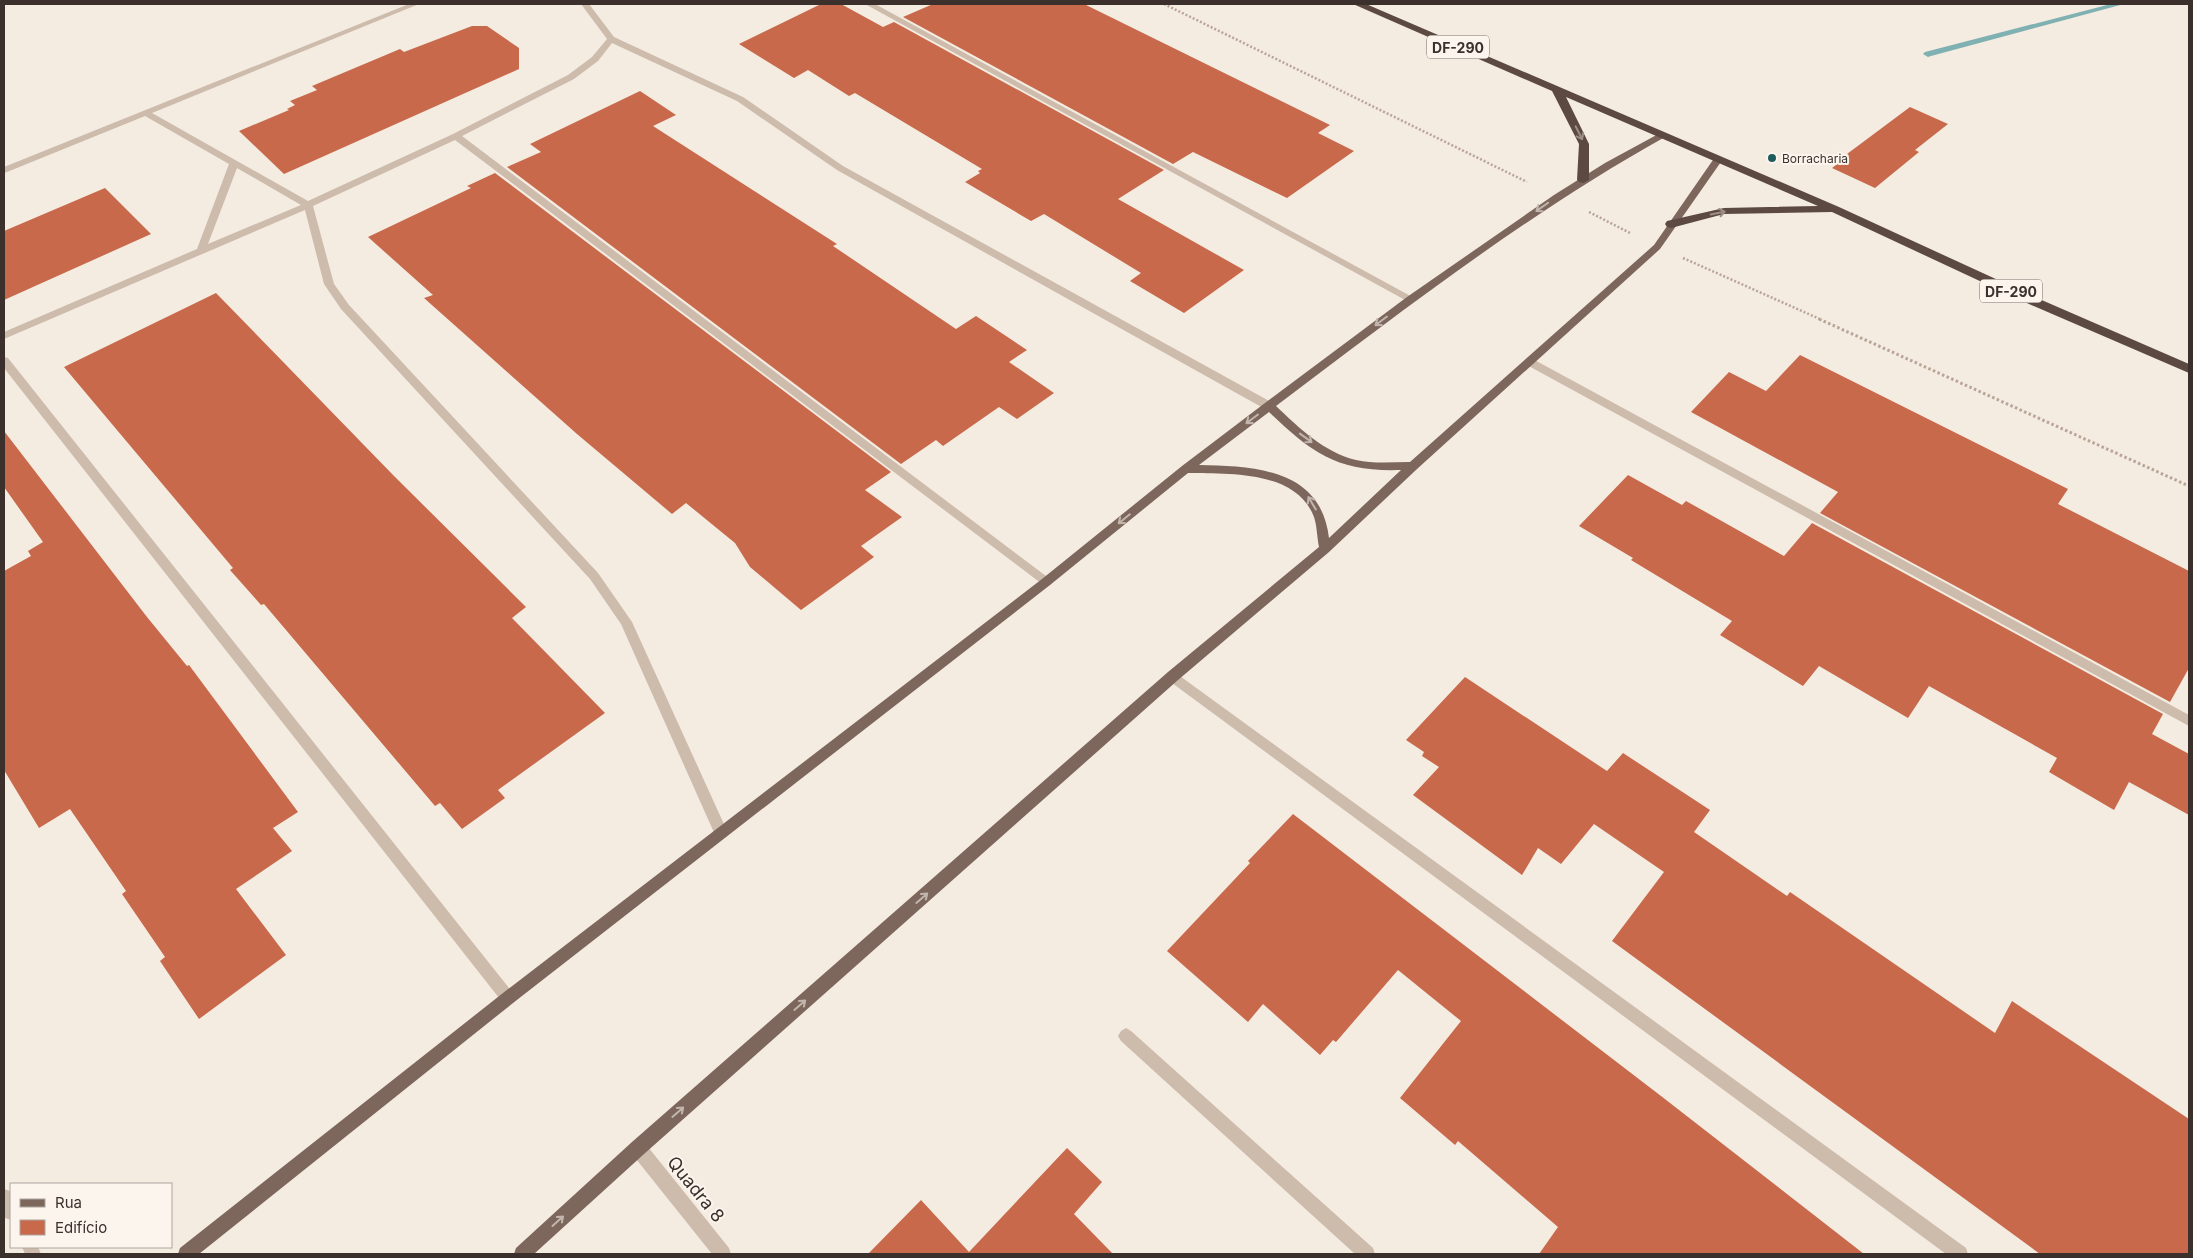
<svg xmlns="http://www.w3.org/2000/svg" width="2193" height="1258" font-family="Inter,sans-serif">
<rect width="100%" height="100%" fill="#f4ebe1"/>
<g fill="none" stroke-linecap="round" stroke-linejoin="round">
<!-- stream -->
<path fill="#7fb0b2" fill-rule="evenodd" d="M2111 4H2124L1931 56 1928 57 1923 54 1925 52Z"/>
</g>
<!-- building -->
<path fill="#c8694b" d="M821 4H841L883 27 894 22 1164 170 1118 199 1244 270 1184 313 1130 281 1141 273 1044 214 1031 221 965 182 980 173 978 171 982 169 855 93 849 96 808 70 794 78 739 44Z
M933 4H1084L1330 125 1318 133 1354 151 1287 198 1193 152 1173 164 903 17Z
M472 26H487L519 48V69L284 174 239 131 289 110 287 109 295 105 290 101 317 90 312 86 400 49 404 52Z
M640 91 676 115 653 126 837 244 833 246 956 329 976 316 1027 350 1009 362 1054 393 1017 419 999 407 943 446 936 440 901 464 507 167 541 152 530 144Z
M1910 107 1948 124 1915 150 1919 152 1875 188 1832 168 1849 155 1847 154Z
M495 173 891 472 865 490 902 517 861 546 874 557 801 610 750 567 735 543 686 503 672 514 577 434 424 298 433 295 368 237 471 188 467 186Z
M105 188 151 234 4 300V231Z
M216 293 394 476 526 607 512 618 605 713 498 790 505 798 462 829 440 803 435 806 264 604 261 605 230 570 233 568 64 367Z
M1800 355 2068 489 2058 504 2189 571V668L2170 702 1820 513 1838 492 1691 412 1729 372 1766 391Z
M4 431 147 617 187 666 189 665 298 812 273 828 292 851 236 889 286 955 199 1019 160 961 165 957 122 894 126 891 70 809 39 828 4 770V571L31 556 28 551 43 542 4 487Z
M1628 475 1682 505 1686 501 1784 556 1812 523 2163 714 2152 734 2189 754V815L2129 782 2114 810 2049 772 2057 758 1929 686 1908 718 1819 666 1803 686 1720 635 1732 621 1631 560 1633 558 1579 526Z
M1465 677 1607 771 1623 753 1710 810 1694 832 1787 896 1790 892 1995 1033 2012 1001 2189 1119V1254H2040L1612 941 1664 872 1594 824 1561 864 1538 848 1522 875 1413 795 1439 767 1422 756 1424 752 1406 740Z
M1293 814 1661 1096 1864 1254H1539L1558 1227 1458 1141 1455 1145 1400 1098 1461 1021 1398 970 1336 1042 1333 1040 1320 1055 1263 1004 1248 1022 1167 951 1250 863 1248 861Z
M1067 1148 1102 1182 1074 1214 1113 1254H868L921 1200 969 1252Z"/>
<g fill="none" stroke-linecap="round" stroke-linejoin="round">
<!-- path-far1 -->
<path stroke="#b9a596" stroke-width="2.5" stroke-dasharray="2 2" stroke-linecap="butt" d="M1164 4 1527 182
M1589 212 1630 233
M1683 258 1822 320"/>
<!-- path -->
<path stroke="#b9a596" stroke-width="3" stroke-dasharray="2.5 2.5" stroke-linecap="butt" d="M1819 319 2189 486"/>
<!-- minor -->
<path fill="#cdbbac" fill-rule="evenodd" d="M409 4H419L152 113 308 201 453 134 568 75 592 57 607 39 581 4H589L614 37 743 97 843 166 1273 403 1274 406 1269 410 1265 409 837 170 737 101 612 43 598 61 574 79 462 136 1050 579 1052 582 1050 585 1046 587 455 140 313 206 334 284 349 305 598 573 632 622 728 833 726 837 721 839 716 837 621 624 590 579 341 309 324 284 305 210 4 339V332L197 249 229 164 145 116 7 172 4 173V167ZM237 168 301 205 208 244Z
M865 4H875L1416 299 1415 301H1407Z
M4 357 8 358 513 993 516 998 513 1003 508 1005 503 1003 4 368Z
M1529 357 2189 715V726L1525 364 1524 361Z
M1173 671 1966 1248 1968 1254H1946L1168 680 1167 676 1168 672Z
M1126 1028 1131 1031 1373 1248 1375 1254H1355L1121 1041 1118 1036 1121 1031Z
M638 1140 644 1142 729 1248 731 1254H712L632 1154 630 1148 632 1142Z
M4 1189 10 1191 11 1194V1220L5 1218 4 1215Z
M22 1247H38L41 1254H25Z"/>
<!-- major -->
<path fill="#7d675c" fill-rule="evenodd" d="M1662 132 1665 133V137C1527 214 1402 311 1276 406 1298 427 1325 453 1356 460 1374 464 1392 462 1410 462L1654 245 1715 157H1721L1723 159 1660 249 1417 469 1329 552 1178 680 644 1154 534 1254H514L516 1248 632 1142 1168 672 1319 547C1317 537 1317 526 1314 517 1296 470 1229 474 1188 473L1050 585 513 1003 199 1254H178L180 1248 503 993 1042 579 1182 466 1265 403 1407 297 1554 195 1605 163ZM1269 412C1313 454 1338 472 1401 470L1329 538C1321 469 1255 466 1199 465Z"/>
<!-- highway -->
<path fill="#5c4a42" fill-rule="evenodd" d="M1353 4H1366L1839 207 2037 298 2189 364V373L2029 304 1832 212 1724 214 1671 228 1667 227 1665 224 1667 221 1724 208 1818 206 1566 97 1589 144V180L1583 183 1579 182 1577 180 1579 144 1552 91Z"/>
</g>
<!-- one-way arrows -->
<defs><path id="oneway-shaft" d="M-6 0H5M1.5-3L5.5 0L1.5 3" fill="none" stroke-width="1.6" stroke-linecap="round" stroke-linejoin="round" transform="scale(1.25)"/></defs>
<g stroke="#9c8e87">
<use href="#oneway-shaft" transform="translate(1579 133) rotate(63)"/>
<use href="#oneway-shaft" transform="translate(1718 213) rotate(-12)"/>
</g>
<g stroke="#c2b5ac">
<use href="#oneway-shaft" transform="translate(1542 207) rotate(145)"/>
<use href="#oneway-shaft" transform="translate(1381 321) rotate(143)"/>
<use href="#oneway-shaft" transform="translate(1252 419) rotate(143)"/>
<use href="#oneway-shaft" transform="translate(1306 438) rotate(36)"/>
<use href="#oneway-shaft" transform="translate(1312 503) rotate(-121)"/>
<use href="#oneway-shaft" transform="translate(1124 519) rotate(141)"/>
<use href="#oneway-shaft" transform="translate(922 898) rotate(-41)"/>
<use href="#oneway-shaft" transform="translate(800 1005) rotate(-41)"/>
<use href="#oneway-shaft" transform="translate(678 1112) rotate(-41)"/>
<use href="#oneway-shaft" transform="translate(558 1221) rotate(-42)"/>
</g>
<!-- markers -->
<circle fill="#1f5a5e" stroke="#fbf5ee" stroke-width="2" cx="1772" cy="158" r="5"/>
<g text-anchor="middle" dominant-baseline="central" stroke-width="4" stroke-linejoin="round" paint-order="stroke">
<!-- far-poi labels -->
<g font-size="12" fill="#3b302b" stroke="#fbf5ee" text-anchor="start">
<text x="1782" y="158">Borracharia</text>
</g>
<!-- shield labels -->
<g fill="#fbf5ee" stroke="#756b66" stroke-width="1">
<rect x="1427" y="35.5" width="62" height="23" rx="4"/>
<rect x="1980" y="279.5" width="62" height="23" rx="4"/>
</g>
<g font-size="14" font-weight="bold" fill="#3b302b">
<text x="1458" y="47">DF-290</text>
<text x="2011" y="291">DF-290</text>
</g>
<!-- near-street labels -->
<g font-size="18" fill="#3b302b" stroke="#fbf5ee">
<text transform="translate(696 1189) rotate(51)">Quadra 8</text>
</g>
</g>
<!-- border -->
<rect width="2193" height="1258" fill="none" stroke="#3b302b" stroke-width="10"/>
<!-- legend -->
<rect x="10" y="1183" width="162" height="65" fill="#fbf5ee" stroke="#aea6a0"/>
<rect x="20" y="1199" width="25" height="8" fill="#7d675c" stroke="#aea6a0"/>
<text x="55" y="1208" font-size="15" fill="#3b302b">Rua</text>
<rect x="20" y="1220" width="25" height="15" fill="#c8694b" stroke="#aea6a0"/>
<text x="55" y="1233" font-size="15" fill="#3b302b">Edifício</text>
</svg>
